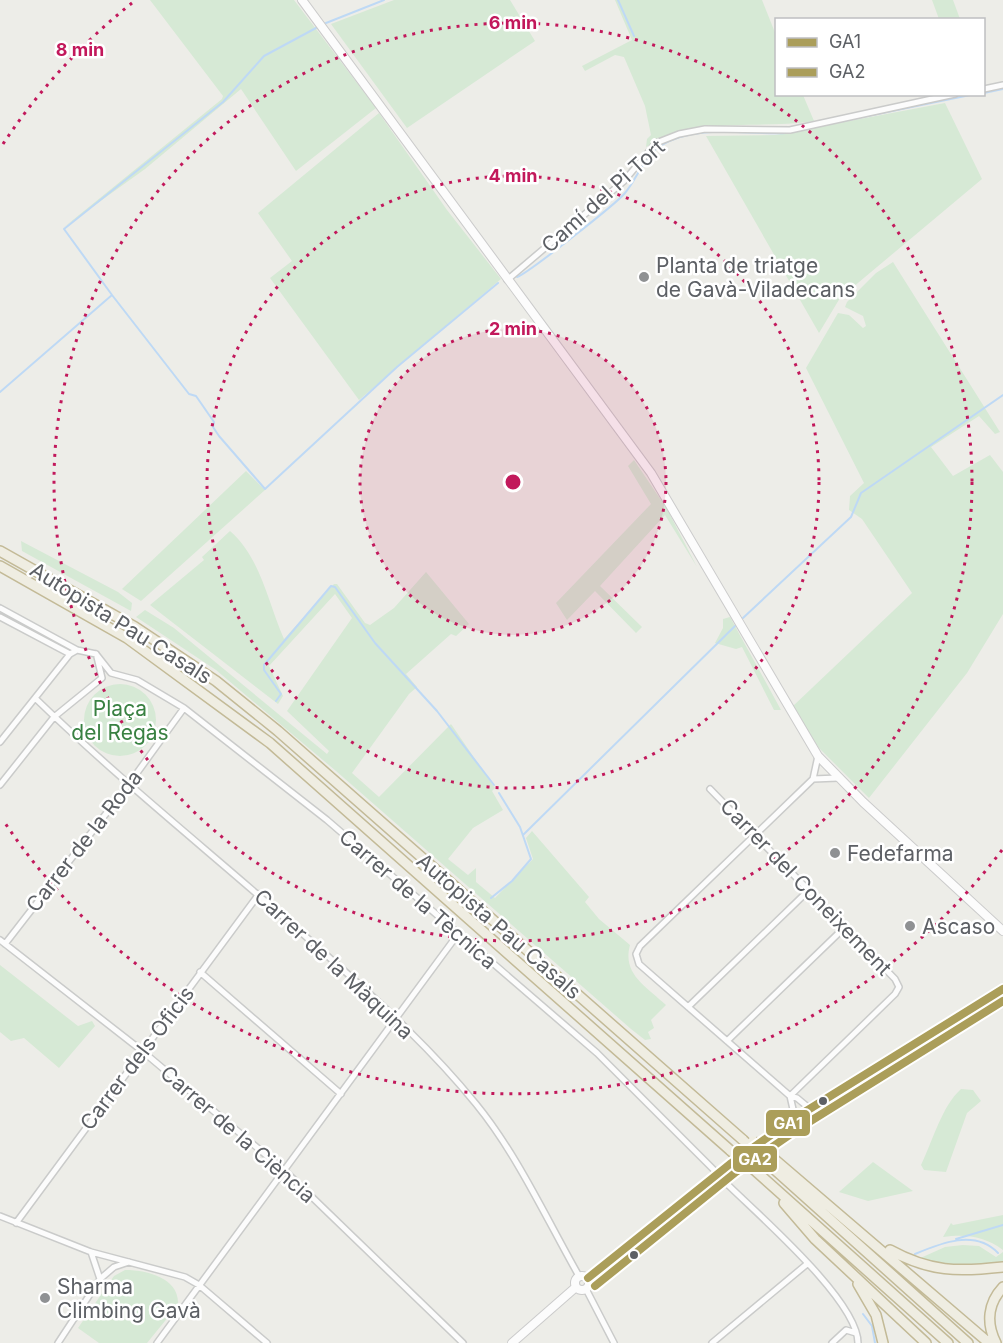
<svg xmlns="http://www.w3.org/2000/svg" width="1003" height="1343" font-family="Inter,sans-serif">
<rect width="100%" height="100%" fill="#edede8"/>
<!-- green -->
<path fill="#d6e9d5" d="M150 0H294L376 108 296 171 241 89 145 169 63 228 222 99 223 96Z
M394 0H510L535 41 407 128 331 24Z
M615 0H762L776 35V94L803 95 814 121C755 130 700 115 646 147L647 139 651 135 645 106 624 57 615 55 585 71 582 66 632 40Z
M932 0H953L960 19H939Z
M945 103 982 179 840 298 819 333 706 136 775 135Z
M379 113 447 210 501 279 359 400 270 278 292 261 258 213Z
M893 262 1000 432 995 434 979 416 931 447 953 476 990 455 1003 472V614L967 673 869 798 819 748 792 707 912 593 862 519 849 510 850 496 864 483 806 368 838 313 849 315 863 328 866 326 863 316 845 307 847 302 876 273Z
M634 460 667 509 697 567 665 515 600 586 642 627 636 633 595 591 567 620 556 603 651 504 628 466Z
M246 471 265 490 141 601 122 589Z
M230 531C261 558 268 603 284 639L334 584H337L365 623 370 625 394 608 426 572 469 624 456 636 451 634 406 674 417 687 409 694 352 773 379 797 451 724 495 788 492 791 503 810 473 828 448 859 468 875 476 868V882L495 898 533 859 526 838 532 831 589 897 585 902 599 919 630 945C622 974 646 986 666 1005L651 1020 654 1028 648 1032 651 1039 645 1040 631 1029 336 771 216 670 136 617 145 610 174 628 327 754 329 751 287 711 352 618 335 594 269 666 283 696 278 704 150 605 204 560 202 557Z
M21 541 118 592 132 603 131 611 22 551Z
M730 617 781 710H774L742 647 736 649 715 643 723 628V619Z
M84 720a36 36 0 1 1 72 0a36 36 0 1 1-72 0Z
M0 965 78 1026 92 1021 95 1026 59 1068 24 1038 11 1041 0 1032Z
M961 1089 973 1090 981 1101 967 1113 946 1172 924 1170 921 1165C933 1140 942 1106 961 1089Z
M873 1162 913 1191 868 1201 839 1192Z
M1003 1215V1250C984 1236 966 1234 943 1237L951 1223 953 1225Z
M963 1245 979 1246 996 1257 1003 1252V1263L944 1266 916 1260 945 1247Z
M125 1270C147 1270 180 1278 178 1305L147 1343H99L78 1328 114 1276Z"/>
<g fill="none" stroke-linecap="round" stroke-linejoin="round">
<!-- stream -->
<path stroke="#bed9f5" stroke-width="2" d="M618 0 634 36
M326 23 384 0
M984 93 1003 89
M809 128 975 94
M517 277C527 274 616 204 625 193 637 179 644 156 660 146 697 123 746 135 786 133
M112 295 64 229 223 102 264 56 316 28
M0 392 112 295 189 394 196 396 214 422 213 427 219 436 265 489 397 367 498 283
M743 618 851 517 861 493 1003 395
M276 701 281 694 264 670V665L331 586 335 587 375 643 437 711 494 785
M523 835 735 626
M491 898 512 881 531 859 520 827 499 793
M956 1239 1003 1225
M915 1254C941 1243 975 1229 998 1253
M863 1314 872 1326 875 1343"/>
<defs>
<path id="street" d="M984 89 1003 85
M507 280 624 181 656 143 679 134 705 129 790 130 955 94
M0 608 77 650 96 654
M0 617 70 654
M96 654 111 673 137 680 184 708 327 820 597 1053 718 1174
M35 698C130 790 234 871 332 960 383 1005 433 1051 476 1104 517 1154 547 1220 579 1276
M0 742 70 654 77 650
M813 779 838 778
M0 785 54 717 102 678 97 657
M710 789 895 979 899 987 895 994 790 1096
M0 940 141 1050 285 1171 463 1343
M5 944 129 784 184 708
M200 972 341 1094
M688 1007 809 890
M727 1041 845 927
M790 1096 795 1118
M809 1108 797 1098 790 1096 639 964 636 954 640 946 813 779 818 756
M721 1171 724 1181C756 1213 858 1300 858 1343
M0 1216 91 1252 185 1277 199 1285 267 1343
M16 1223 259 894
M100 1279 114 1267 129 1262
M586 1289 614 1343
M58 1343 100 1279 91 1252
M157 1343 458 934
M712 1343 807 1264
M832 1343 846 1330 856 1333"/>
<path id="secondary" d="M302 0 651 473 818 756 863 802 1003 931
M575 1283a7 7 0 1 1 14 0a7 7 0 1 1-14 0Z
M588 1278 730 1164 795 1118 1003 989
M512 1343 576 1287"/>
<path id="highway" d="M0 551 135 627 216 681 278 731 743 1140
M0 566 127 638 270 743 731 1151
M767 1153 989 1343
M763 1159 968 1343
M750 1166 948 1343
M784 1203 815 1239 926 1343
M890 1250C930 1272 958 1272 1003 1267
M858 1284 876 1315 883 1343
M996 1343C986 1323 988 1303 1003 1287"/>
</defs>
<!-- street casing -->
<use href="#street" stroke="#cacbca" stroke-width="8"/>
<!-- secondary casing -->
<use href="#secondary" stroke="#cbcbcb" stroke-width="10"/>
<!-- highway casing -->
<use href="#highway" stroke="#c3ba97" stroke-width="12"/>
<!-- street -->
<use href="#street" stroke="#fcfcfc" stroke-width="5"/>
<!-- secondary -->
<use href="#secondary" stroke="#fcfcfc" stroke-width="8"/>
<!-- highway -->
<use href="#highway" stroke="#efede2" stroke-width="9"/>
<defs>
<path id="highway-bridge" d="M743 1140 763 1159
M753 1141 767 1153
M731 1151 750 1166"/>
</defs>
<!-- highway-bridge casing -->
<use href="#highway-bridge" stroke="#c3ba97" stroke-width="12" stroke-linecap="butt"/>
<!-- highway-bridge -->
<use href="#highway-bridge" stroke="#efede2" stroke-width="9"/>
<defs>
<path id="bus-1" d="M588 1278 730 1164 795 1118 1003 989"/>
<path id="bus-2" d="M595 1286 736 1172 801 1127 1003 1001"/>
</defs>
<!-- bus-1 casing -->
<use href="#bus-1" stroke="#fff" stroke-width="12"/>
<!-- bus-2 casing -->
<use href="#bus-2" stroke="#fff" stroke-width="12"/>
<!-- bus-1 -->
<use href="#bus-1" stroke="#ab9e5a" stroke-width="8"/>
<!-- bus-2 -->
<use href="#bus-2" stroke="#ab9e5a" stroke-width="8"/>
</g>
<!-- distance rings -->
<circle cx="513" cy="482" r="153" fill="#c2185b" fill-opacity=".12"/>
<g fill="none" stroke="#c2185b" stroke-width="3" stroke-dasharray="3 6">
<circle cx="513" cy="482" r="153"/>
<circle cx="513" cy="482" r="306"/>
<circle cx="513" cy="482" r="459"/>
<path d="M1002 850A612 612 0 0 1 3 820M3 144A612 612 0 0 1 132 3"/>
</g>
<!-- markers -->
<g fill="#8f9193" stroke="#fff" stroke-width="2">
<circle cx="644" cy="277" r="6"/>
<circle cx="835" cy="853" r="6"/>
<circle cx="910" cy="926" r="6"/>
<circle cx="45" cy="1298" r="6"/>
</g>
<g fill="#5d6065" stroke="#fff" stroke-width="2">
<circle cx="823" cy="1101" r="5"/>
<circle cx="634" cy="1255" r="5"/>
</g>
<g text-anchor="middle" dominant-baseline="central" stroke-width="5" stroke-linejoin="round" paint-order="stroke">
<!-- street labels -->
<g font-size="21" fill="#5d6065" stroke="#fff">
<text transform="translate(603 196) rotate(-42)">Camí del Pi Tort</text>
<text transform="translate(121 623) rotate(32)">Autopista Pau Casals</text>
<text transform="translate(84 841) rotate(-52)">Carrer de la Roda</text>
<text transform="translate(806 887) rotate(46)">Carrer del Coneixement</text>
<text transform="translate(418 899) rotate(41)">Carrer de la Tècnica</text>
<text transform="translate(499 926) rotate(41)">Autopista Pau Casals</text>
<text transform="translate(334 964) rotate(43)">Carrer de la Màquina</text>
<text transform="translate(137 1058) rotate(-53)">Carrer dels Oficis</text>
<text transform="translate(238 1134) rotate(41)">Carrer de la Ciència</text>
</g>
<!-- poi labels -->
<g font-size="21" fill="#5d6065" stroke="#fff" text-anchor="start">
<text x="656" y="265">Planta de triatge<tspan x="656" dy="24">de Gavà-Viladecans</tspan></text>
<text x="847" y="853">Fedefarma</text>
<text x="922" y="926">Ascaso</text>
<text x="57" y="1286">Sharma<tspan x="57" dy="24">Climbing Gavà</tspan></text>
</g>
<!-- park labels -->
<g font-size="21" fill="#398142" stroke="#fff">
<text x="120" y="708">Plaça<tspan x="120" dy="24">del Regàs</tspan></text>
</g>
</g>
<circle cx="513" cy="482" r="9" fill="#c2185b" stroke="#fff" stroke-width="3"/>
<g font-size="18" text-anchor="middle" font-weight="bold" fill="#c2185b" stroke="#fff" stroke-width="5" stroke-linejoin="round" paint-order="stroke">
<text x="513" y="29">6 min</text>
<text x="80" y="56">8 min</text>
<text x="513" y="182">4 min</text>
<text x="513" y="335">2 min</text>
</g>
<g stroke="#fff" stroke-width="2">
<rect x="765" y="1109" width="46" height="28" rx="6" fill="#ab9e5a"/>
<rect x="732" y="1145" width="46" height="28" rx="6" fill="#ab9e5a"/>
</g>
<g font-size="16" text-anchor="middle" font-weight="bold" fill="#fff">
<text x="788" y="1129">GA1</text>
<text x="755" y="1165">GA2</text>
</g>
<!-- legend -->
<rect x="775" y="18" width="210" height="78" fill="#ffffff" stroke="#bebfc1" stroke-width="1.5"/>
<rect x="787" y="38" width="30" height="9" fill="#ab9e5a" stroke="#bebfc1" stroke-width="1.5"/>
<text x="829" y="48" font-size="18" fill="#5d6065">GA1</text>
<rect x="787" y="68" width="30" height="9" fill="#ab9e5a" stroke="#bebfc1" stroke-width="1.5"/>
<text x="829" y="78" font-size="18" fill="#5d6065">GA2</text>
</svg>
